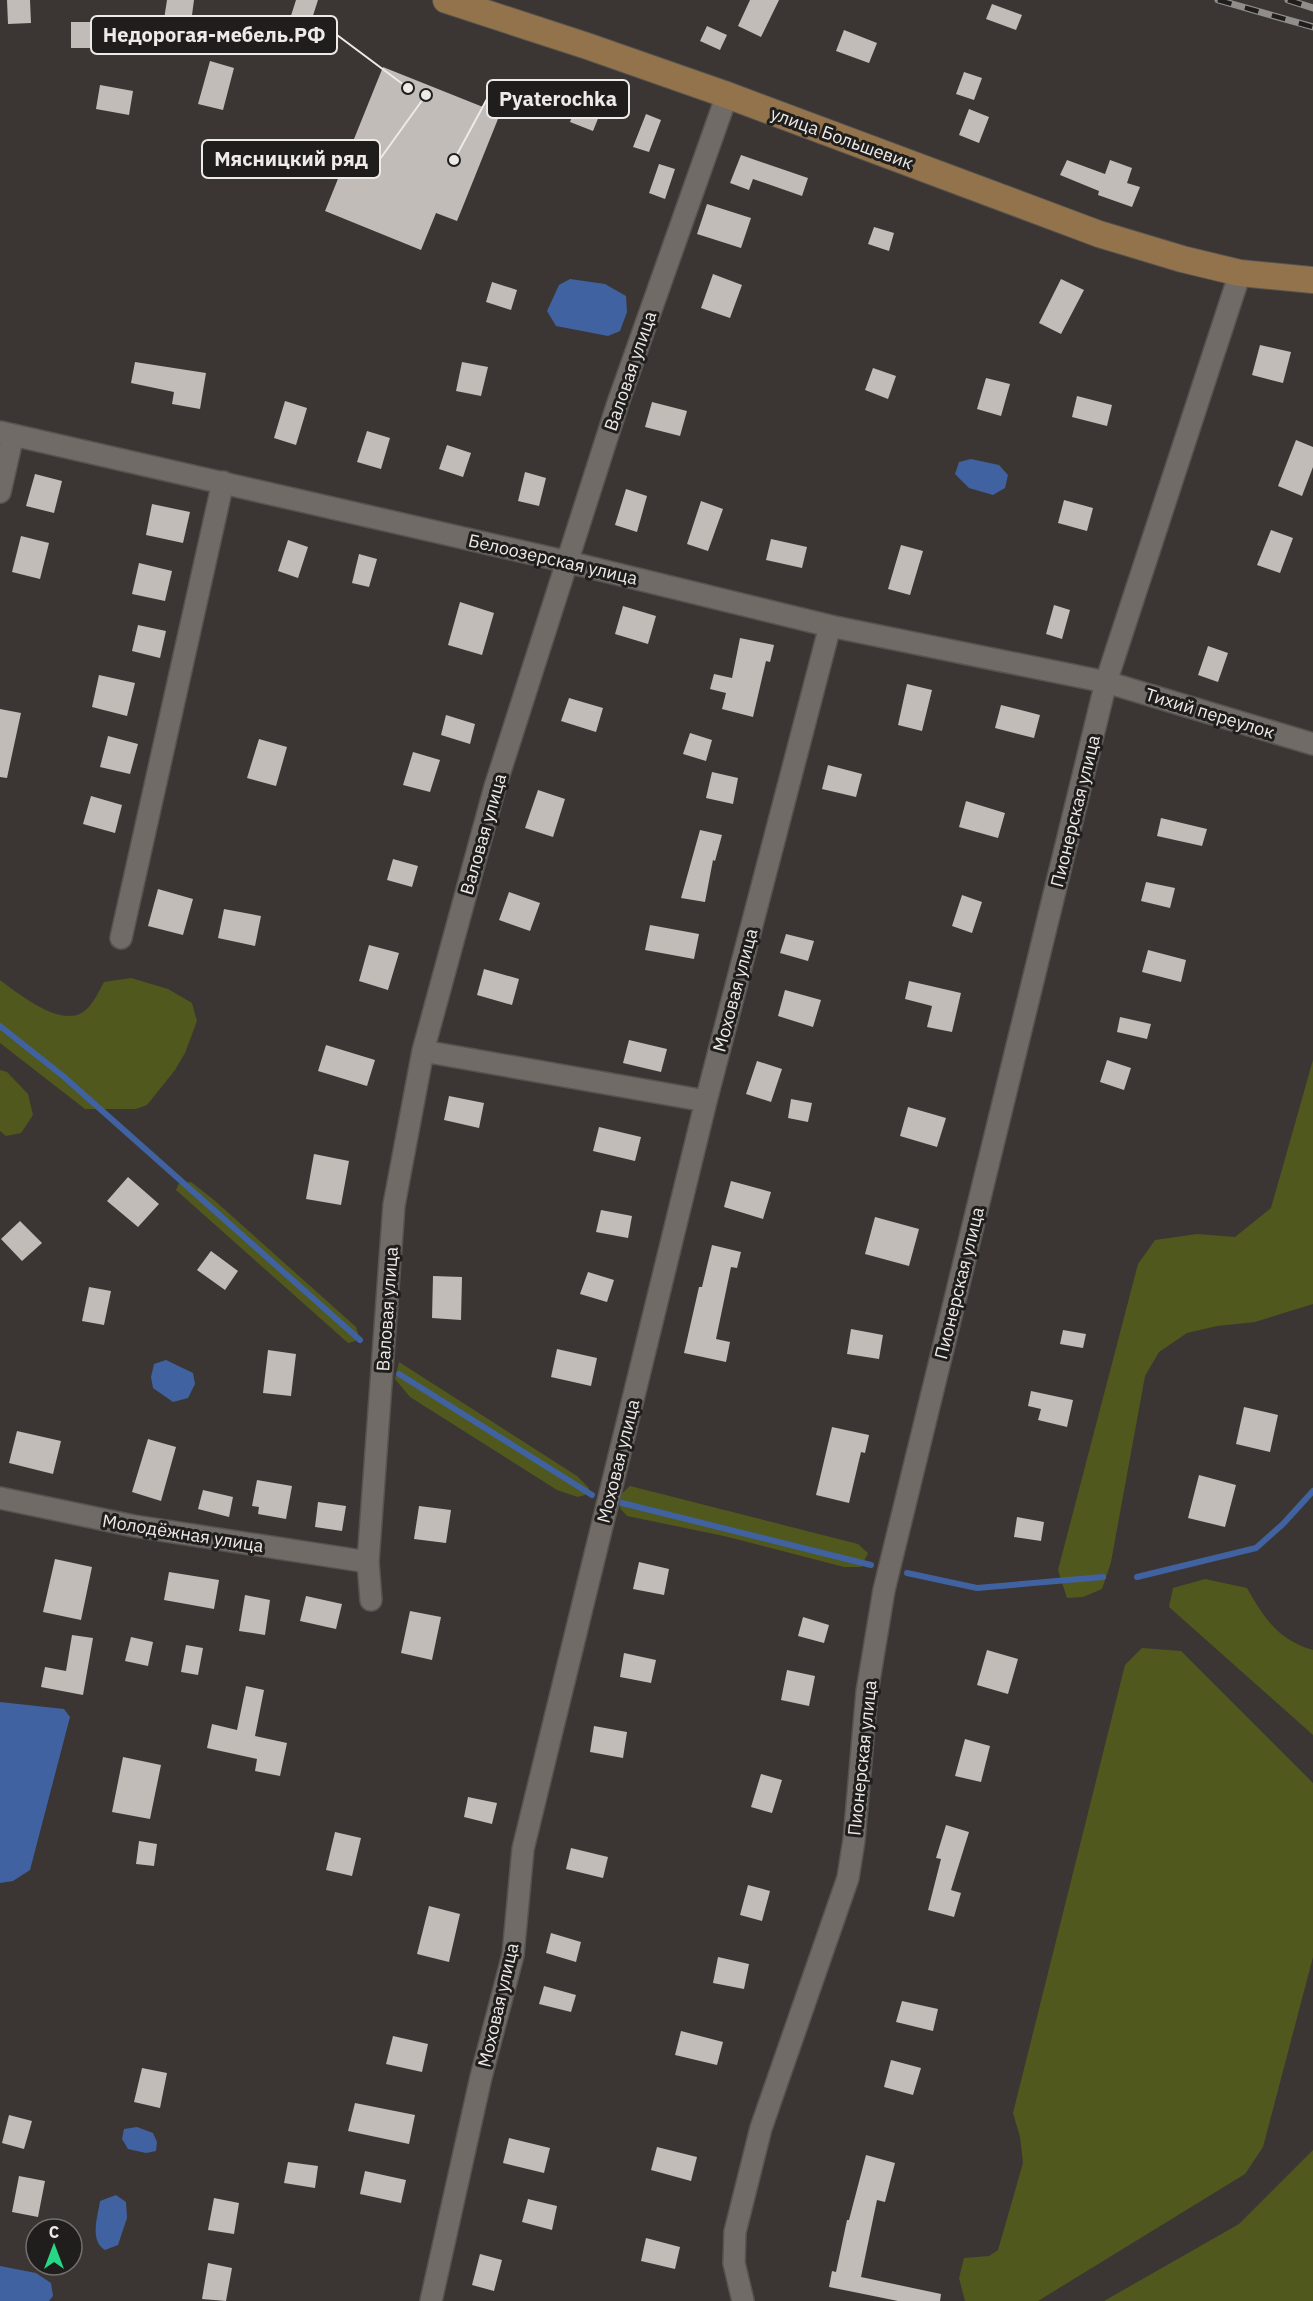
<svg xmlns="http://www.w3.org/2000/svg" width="1313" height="2301" font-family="'IBM Plex Sans',sans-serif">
<rect width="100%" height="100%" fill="#3b3633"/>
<!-- green -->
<path fill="#50581e" d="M131 978 168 989 192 1003 197 1021 185 1053 175 1070 147 1105 136 1109H85L0 1043V980C17 993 61 1028 83 1012 93 1005 98 993 104 982Z
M1313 1060V1304L1255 1322 1217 1326 1187 1333 1159 1352 1145 1376 1111 1562 1102 1589 1083 1597 1067 1598 1058 1570 1138 1264 1155 1240 1197 1234 1235 1237 1271 1208Z
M0 1070 7 1072 28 1094 33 1115 21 1133 6 1136 0 1131Z
M191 1182 214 1200 356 1327 360 1340 348 1343 176 1190 179 1183Z
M399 1362 577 1476 589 1488 585 1495 578 1497 557 1490 410 1397 395 1379Z
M630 1486 858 1544 868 1553 861 1567H844L724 1536 627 1516 620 1508 618 1497Z
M1205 1579 1247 1588C1265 1619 1277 1639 1313 1650V1735L1169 1607 1173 1588Z
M1142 1648 1181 1651 1313 1783V1957L1263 2147 1245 2174 1038 2301H965L959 2278 964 2258 989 2256 998 2250 1023 2163 1020 2137 1013 2113 1125 1665Z
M1313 2150V2301H1104L1239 2224Z"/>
<!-- water -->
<path fill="#4062a0" d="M570 279 605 284 626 296 627 312 620 331 608 336 556 326 547 311 559 285Z
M971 459 999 465 1008 475 1005 488 993 495 969 488 955 474 959 462Z
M166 1360 193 1373 195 1384 188 1398 173 1402 153 1388 151 1377 154 1364Z
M0 1702 64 1709 70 1717 30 1870 13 1881 0 1883Z
M137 2127 153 2133 157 2142 156 2151 146 2153 128 2149 122 2139 124 2129Z
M116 2195 126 2202 127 2218 118 2245 105 2250C89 2240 98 2216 100 2201Z
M0 2266 36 2273 51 2283 53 2296 49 2301H0Z"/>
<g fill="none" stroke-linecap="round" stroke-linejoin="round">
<!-- stream -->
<path stroke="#4062a0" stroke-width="6" d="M0 1026 63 1076 360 1340
M399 1374 592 1495
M622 1503 871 1565
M907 1573 977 1588 1103 1577
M1137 1577 1256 1548 1283 1524 1313 1491"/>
</g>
<!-- building -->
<path fill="#c2bcb8" d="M7 0H30L31 23 8 24Z
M167 0H194L190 30 163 26Z
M296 0H318L309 28 289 22Z
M750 0H779L761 37 738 26Z
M992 4 1022 15 1016 30 986 19Z
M71 22H96V48H71Z
M707 26 727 35 720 50 700 41Z
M844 30 877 43 869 63 836 51Z
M210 61 234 68 223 110 198 104Z
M383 67 483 107 489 93 504 99 499 113 500 114 457 221 436 213 421 250 325 211Z
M964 72 982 78 974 100 956 94Z
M100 85 133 91 129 115 96 109Z
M582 90 606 99 593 131 570 122Z
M969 109 989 117 979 143 959 135Z
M646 114 661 120 649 152 633 147Z
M741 155 808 178 802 196 753 179 749 190 730 183Z
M1067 160 1105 174 1110 160 1132 168 1127 183 1140 187 1132 207 1098 195 1099 191 1060 175Z
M659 164 675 169 665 199 649 193Z
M707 204 751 218 741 248 697 234Z
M874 227 894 233 889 251 868 244Z
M713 274 742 285 730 318 701 308Z
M1061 279 1084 290 1061 334 1039 323Z
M492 282 517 290 511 310 486 302Z
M1260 345 1291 352 1283 383 1252 375Z
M135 362 206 373 200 409 172 404 174 392 131 383Z
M462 362 488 367 481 396 456 391Z
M873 368 896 376 888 399 865 390Z
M986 378 1010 384 1001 416 977 409Z
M1077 396 1112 405 1107 426 1072 417Z
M285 401 307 408 296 445 274 438Z
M652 402 687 411 680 436 645 427Z
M367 431 390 438 381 469 357 462Z
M1296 440 1313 447V467L1302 496 1278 486Z
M447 445 471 453 463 477 439 469Z
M525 472 546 478 539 506 518 501Z
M35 474 62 481 54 513 26 506Z
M626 489 647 496 637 532 615 525Z
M1064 500 1093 508 1087 531 1058 523Z
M701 501 723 509 708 551 687 544Z
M152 504 190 512 183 543 146 535Z
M1271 530 1293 538 1280 573 1257 565Z
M21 536 49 543 40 579 12 572Z
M771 539 807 547 802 568 766 560Z
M288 540 308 547 298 578 278 571Z
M901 545 923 551 910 595 888 589Z
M359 554 377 559 369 587 352 583Z
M139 563 172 571 165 601 132 594Z
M460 602 494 613 482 655 448 645Z
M1054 605 1070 610 1062 639 1046 634Z
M623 606 656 616 648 644 615 634Z
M138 625 166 631 160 658 132 651Z
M740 638 774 645 770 662 766 661 753 717 722 709 726 693 710 689 714 674 732 678Z
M1208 646 1228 653 1218 682 1198 675Z
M99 675 135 683 127 716 92 707Z
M907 684 932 690 922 731 898 725Z
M569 698 603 708 596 732 561 721Z
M1001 705 1040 715 1034 738 995 728Z
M0 709 21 713 7 778 0 777Z
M446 715 475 724 470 744 441 735Z
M690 733 712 740 706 761 683 754Z
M108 736 138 744 130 774 100 767Z
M259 739 287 747 276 786 247 778Z
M413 752 440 760 430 792 403 785Z
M828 765 862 774 856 797 822 789Z
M712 772 738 778 733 804 706 798Z
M538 790 565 799 553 837 525 828Z
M91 796 122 805 115 833 83 824Z
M966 801 1005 813 998 838 959 827Z
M1161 818 1207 829 1202 846 1157 836Z
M700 830 722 835 715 861 713 860 705 902 681 898Z
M393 859 418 866 412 887 387 880Z
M1146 882 1175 888 1170 908 1141 901Z
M158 889 193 899 183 935 148 926Z
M509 892 540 903 530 931 499 920Z
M962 895 982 902 972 933 952 926Z
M224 909 261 916 255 946 218 938Z
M650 925 699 934 694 959 645 950Z
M786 934 814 941 808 961 780 953Z
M369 945 399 953 388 990 359 981Z
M1148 950 1186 960 1181 982 1142 972Z
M484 969 519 979 512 1005 477 995Z
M909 981 961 993 952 1032 927 1027 932 1006 905 999Z
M785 990 821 1000 813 1027 778 1016Z
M1120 1017 1151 1024 1147 1039 1117 1032Z
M629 1040 667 1049 661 1072 623 1063Z
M326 1045 375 1060 367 1086 318 1071Z
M1107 1060 1131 1068 1124 1090 1100 1082Z
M757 1061 782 1069 771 1102 746 1094Z
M449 1096 484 1103 479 1128 444 1120Z
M791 1099 812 1103 808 1122 788 1118Z
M908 1107 946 1118 937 1147 900 1136Z
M599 1127 641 1137 635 1161 593 1151Z
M314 1154 349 1161 341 1205 306 1199Z
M128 1177 159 1204 138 1227 107 1201Z
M731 1181 771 1192 763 1219 724 1207Z
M601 1210 632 1216 628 1238 596 1232Z
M875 1217 919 1229 909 1266 865 1254Z
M20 1221 42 1243 22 1261 1 1239Z
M712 1245 741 1252 737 1268 731 1267 716 1339 730 1342 726 1362 684 1353 699 1287H702Z
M211 1251 238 1271 225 1290 197 1270Z
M588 1272 614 1280 607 1302 580 1294Z
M433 1276 462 1277 461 1320 432 1318Z
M89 1287 111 1291 104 1325 82 1321Z
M851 1329 883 1335 879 1359 847 1354Z
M1063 1330 1086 1334 1083 1348 1060 1344Z
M557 1349 597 1358 591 1386 551 1377Z
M268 1350 296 1354 291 1396 263 1393Z
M1031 1391 1073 1400 1067 1427 1038 1420 1041 1409 1028 1406Z
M1244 1407 1278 1415 1270 1452 1236 1444Z
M832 1427 869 1435 865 1453 861 1452 849 1503 816 1495Z
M17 1431 61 1441 53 1474 9 1463Z
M148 1439 176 1447 161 1501 132 1492Z
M1199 1475 1236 1485 1225 1527 1188 1518Z
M257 1480 292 1486 286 1519 258 1514 259 1507 252 1506Z
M203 1490 233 1497 229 1517 198 1509Z
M318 1502 346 1506 342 1531 315 1527Z
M419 1506 451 1510 446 1543 414 1539Z
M1017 1517 1044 1522 1041 1541 1014 1537Z
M55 1559 92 1567 81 1620 43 1612Z
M639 1562 669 1569 664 1595 633 1589Z
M169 1572 219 1580 214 1609 164 1600Z
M245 1595 270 1600 265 1635 239 1631Z
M306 1596 342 1604 336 1629 300 1621Z
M410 1611 441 1617 432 1660 401 1653Z
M803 1617 829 1625 824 1643 798 1636Z
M72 1635 93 1638 83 1695 41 1687 45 1667 66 1671Z
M131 1637 153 1642 148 1666 125 1661Z
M186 1645 203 1648 198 1675 181 1672Z
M987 1650 1018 1659 1008 1694 977 1685Z
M624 1653 656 1660 651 1683 620 1677Z
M787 1670 815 1676 809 1706 781 1700Z
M246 1686 264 1690 255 1736 287 1743 280 1776 255 1771 257 1759 207 1748 212 1724 237 1730Z
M594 1726 627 1732 623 1758 590 1752Z
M965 1739 990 1746 981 1782 955 1776Z
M123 1757 161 1765 150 1819 112 1812Z
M761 1774 782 1780 772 1813 751 1807Z
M468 1797 497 1803 492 1824 464 1817Z
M946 1825 969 1832 951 1890 961 1893 954 1917 928 1910 941 1859 936 1858Z
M335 1832 361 1838 352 1876 326 1870Z
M139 1841 157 1844 154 1866 136 1864Z
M571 1848 608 1857 603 1878 566 1869Z
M748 1885 770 1891 762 1921 740 1915Z
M429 1906 460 1914 449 1962 417 1954Z
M551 1933 581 1942 576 1962 546 1953Z
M718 1957 749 1964 744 1989 713 1983Z
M544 1986 576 1995 571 2012 539 2004Z
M902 2001 938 2009 933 2031 896 2022Z
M681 2031 723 2042 717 2065 675 2055Z
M393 2036 428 2044 422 2072 386 2064Z
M891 2060 921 2068 913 2095 884 2087Z
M142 2068 167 2073 160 2108 134 2102Z
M355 2103 415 2115 409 2144 348 2131Z
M9 2115 32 2121 24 2149 2 2143Z
M509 2138 550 2148 544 2173 503 2163Z
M657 2147 697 2157 691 2181 651 2170Z
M866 2155 895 2163 885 2202 877 2200 861 2277 941 2294 940 2301H898L829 2287 832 2271 836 2272 847 2220H849Z
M288 2162 318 2166 315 2188 284 2183Z
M365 2171 406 2180 401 2203 360 2194Z
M19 2176 45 2181 38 2217 12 2212Z
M214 2198 239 2203 234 2234 208 2230Z
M528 2199 557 2206 552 2230 522 2222Z
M646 2238 680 2247 675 2269 641 2261Z
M480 2254 502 2260 494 2291 472 2285Z
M208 2263 232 2268 226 2301 202 2299Z"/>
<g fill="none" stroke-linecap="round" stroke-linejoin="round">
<defs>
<path id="minor" d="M0 432 568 562 830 626 1106 682 1313 744
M0 492 13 435
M121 938 223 482
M423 1051 706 1101
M0 1498 134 1526 368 1562
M371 1600 368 1562 394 1205 423 1051 495 787 618 403 727 95
M431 2301 481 2077 513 1955 523 1849 706 1101 830 626
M743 2301 734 2263 735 2232 761 2128 848 1878 854 1840 867 1692 884 1590 1106 682 1240 273"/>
<path id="major" d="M446 0 587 46 727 95 1099 234 1182 259 1240 273 1313 280"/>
</defs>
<!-- minor casing -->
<use href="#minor" stroke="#575350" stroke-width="24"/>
<!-- major casing -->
<use href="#major" stroke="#575350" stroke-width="28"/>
<!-- minor -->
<use href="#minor" stroke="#706b67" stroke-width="21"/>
<!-- major -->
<use href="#major" stroke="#92734b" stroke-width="26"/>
<defs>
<path id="rail" d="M1218 0 1313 27
M1288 0 1313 8"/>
</defs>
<!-- rail casing -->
<use href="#rail" stroke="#918d8a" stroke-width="7"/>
<!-- rail -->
<use href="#rail" stroke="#201e1c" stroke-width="4.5" stroke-dasharray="14" stroke-linecap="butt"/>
</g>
<g text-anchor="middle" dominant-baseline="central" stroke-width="6" stroke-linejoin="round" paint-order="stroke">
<!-- street labels -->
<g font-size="18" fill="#edeae8" stroke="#201e1c">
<text transform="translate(842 138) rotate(20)">улица Большевик</text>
<text transform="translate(630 371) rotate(-71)">Валовая улица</text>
<text transform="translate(553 559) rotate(13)">Белоозерская улица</text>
<text transform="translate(1210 713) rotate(17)">Тихий переулок</text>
<text transform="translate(1075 811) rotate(-76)">Пионерская улица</text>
<text transform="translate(483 834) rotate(-74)">Валовая улица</text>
<text transform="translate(735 990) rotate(-75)">Моховая улица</text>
<text transform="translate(959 1283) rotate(-76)">Пионерская улица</text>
<text transform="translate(387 1309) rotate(-86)">Валовая улица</text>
<text transform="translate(618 1461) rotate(-76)">Моховая улица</text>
<text transform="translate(183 1533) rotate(9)">Молодёжная улица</text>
<text transform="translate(862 1758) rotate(-84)">Пионерская улица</text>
<text transform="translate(498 2005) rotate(-77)">Моховая улица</text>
</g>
</g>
<!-- callouts -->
<path fill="none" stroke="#edeae8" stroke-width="2" d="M408 88L337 35M454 160L487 99M426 95L380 159"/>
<g fill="#edeae8" stroke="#201e1c" stroke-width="2">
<circle cx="408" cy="88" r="6"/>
<circle cx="454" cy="160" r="6"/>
<circle cx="426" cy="95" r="6"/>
</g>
<g fill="#201e1c" stroke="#edeae8" stroke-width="2">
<rect x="91" y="16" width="246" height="38" rx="6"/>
<rect x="487" y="80" width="142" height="38" rx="6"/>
<rect x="202" y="140" width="178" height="38" rx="6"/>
</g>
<g font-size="20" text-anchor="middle" font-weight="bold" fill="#edeae8">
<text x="214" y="42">Недорогая-мебель.РФ</text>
<text x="558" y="106">Pyaterochka</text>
<text x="291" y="166">Мясницкий ряд</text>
</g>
<!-- north arrow -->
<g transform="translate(54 2247)"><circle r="28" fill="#201e1c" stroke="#72706e" stroke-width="1.5"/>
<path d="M0-4.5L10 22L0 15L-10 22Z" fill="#26d886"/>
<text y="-9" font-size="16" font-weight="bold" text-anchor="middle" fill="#edeae8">С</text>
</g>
</svg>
